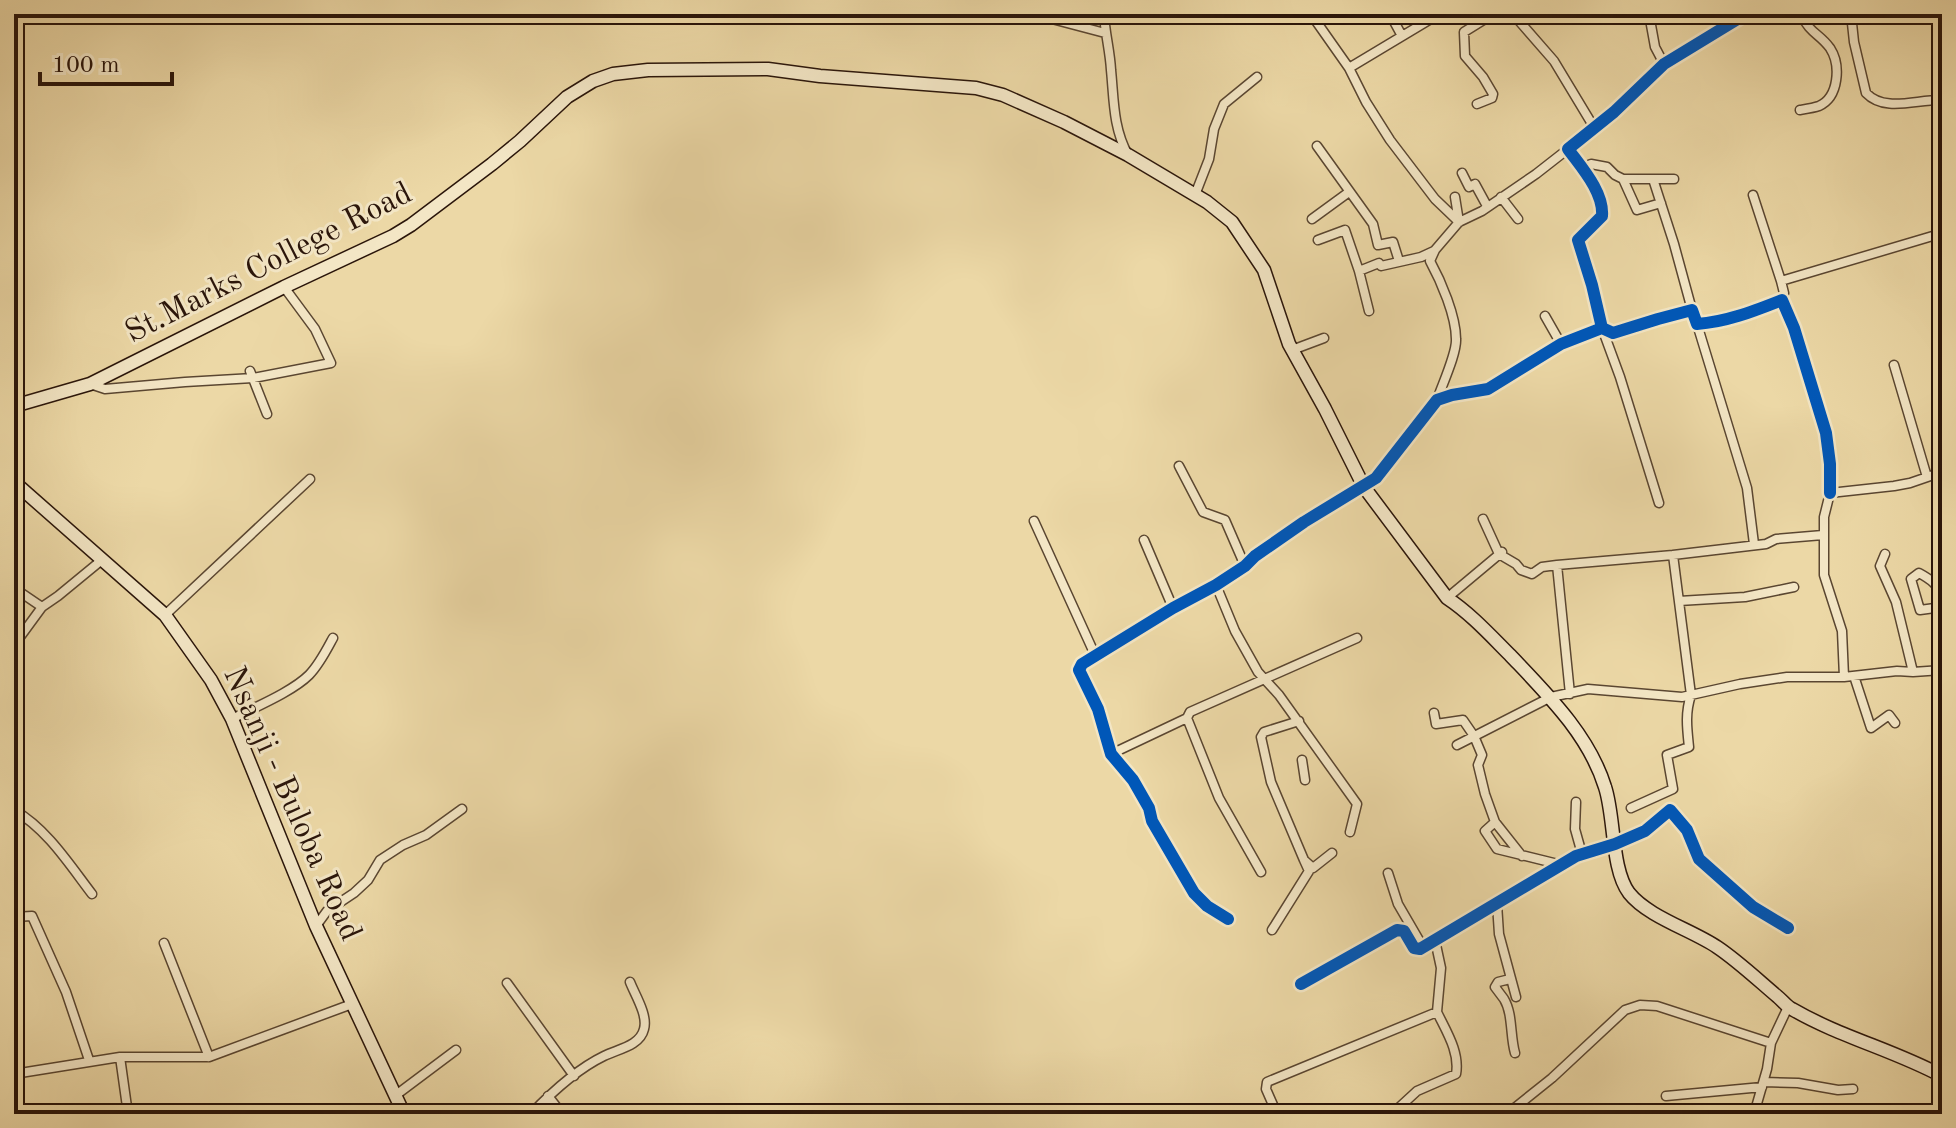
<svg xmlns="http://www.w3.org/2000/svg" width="1956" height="1128" font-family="'Old Standard TT',serif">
<rect width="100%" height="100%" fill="#ecd8a6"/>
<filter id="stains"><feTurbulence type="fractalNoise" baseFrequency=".0025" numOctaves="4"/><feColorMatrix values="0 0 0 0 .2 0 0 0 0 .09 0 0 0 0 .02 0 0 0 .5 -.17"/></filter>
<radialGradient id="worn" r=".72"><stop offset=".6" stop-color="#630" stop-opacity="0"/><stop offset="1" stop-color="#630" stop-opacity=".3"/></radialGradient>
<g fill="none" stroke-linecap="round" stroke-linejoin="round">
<defs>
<path id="street" d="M1033 14 1105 33
M1104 14C1105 33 1110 51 1111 70 1114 100 1113 128 1128 155
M1311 14 1349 68 1366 102 1390 140 1435 199 1459 222
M1390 14 1402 36
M1513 14 1554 61 1595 129
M1649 14 1655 47 1664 64
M1851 14 1854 42 1866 93C1885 113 1917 99 1942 100
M1349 68 1439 14
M1477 104 1492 98 1493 94 1483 77 1465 56 1464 32 1493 14
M1800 110C1806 109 1813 108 1819 106 1839 97 1841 65 1830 48 1819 33 1810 34 1801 14
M1317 146 1373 224 1378 245 1393 242 1399 261
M1581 168 1591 164 1607 167 1615 175 1623 179 1637 210 1661 203
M1462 173 1469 187 1475 184 1487 206
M1623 179H1674
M1653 179 1674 244 1692 310
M1195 195 1209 159 1214 129 1224 104 1257 77
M1753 195 1781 281 1784 293 1782 300
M1455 197 1459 222
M1501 197 1518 219
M1312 219 1349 192
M1318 240 1345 230 1359 271
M1781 281 1936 235 1942 237
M1369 311 1359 271 1379 263 1381 266 1421 257 1434 251
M1545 316 1561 344
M1697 324 1747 488 1754 544
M1602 328 1613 333 1658 319 1692 310 1697 324C1727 322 1754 311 1782 300L1794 328 1826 433 1830 464V493
M1602 328 1620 377 1659 503
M1292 350 1324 338
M1894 365 1927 477
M250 371 267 414
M90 384 105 389 185 382 253 378 331 363 315 329 284 287
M1437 400C1442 385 1457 353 1456 339 1456 316 1441 281 1430 261L1435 250 1459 222 1482 211 1536 174 1568 149
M1179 466 1203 512 1225 520 1245 566
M1483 519 1499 554 1516 564 1521 570 1532 574 1542 567 1557 565
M1034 521 1095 655
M1144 540 1173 608
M1885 554 1880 566 1896 602 1913 672
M1216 585 1235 631 1258 672 1279 695 1357 804 1350 832
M14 588 42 607
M1942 597C1939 585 1930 579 1919 573L1911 579 1920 610 1942 607
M1447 598 1502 552
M1679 601 1745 597 1794 587
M165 615 310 479
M20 637 42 607 58 596 103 559
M1854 676 1871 728 1889 715 1895 723
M1844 677 1842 631 1824 575V517L1830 493 1894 486 1910 483 1942 472
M1570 694 1557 565 1673 555 1766 544 1776 539 1823 535
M1434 713 1436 724 1463 720 1474 736 1482 755 1478 765 1485 794 1495 822 1522 856
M232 719C253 708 292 692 309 675 319 665 326 651 333 638
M1299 721 1264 732 1261 737 1271 782 1304 860
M1457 745 1551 697 1588 689 1682 697 1740 684 1787 677H1844L1897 671 1913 672 1942 670
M1111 754 1187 718
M1302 760 1305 780
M1576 802 1575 829 1582 854
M1631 808 1673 789 1667 755 1689 747C1687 728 1685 713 1691 695L1673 555
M14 810C47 829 69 864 92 894
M1495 822 1485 831 1497 849 1562 865
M1261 872 1219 798 1187 718 1190 712 1357 638
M1388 873 1398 904 1423 947
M1497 904 1499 934 1516 997
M14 917 32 916 66 992 89 1060
M1228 919 1207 906 1194 893 1152 821 1149 808 1133 780 1111 754 1098 709 1079 670 1082 664 1173 608 1216 585 1245 566 1255 556 1304 522 1376 478 1437 400 1452 395 1488 389 1561 344 1602 328 1592 285 1578 240 1602 216C1604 192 1581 167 1568 149L1614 112 1664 64 1746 14
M316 926 327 911 354 893 368 880 380 860 403 845 426 835 462 809
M1272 930 1309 871 1304 860 1313 868 1332 853
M164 943 209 1057
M1510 979 1498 982 1495 987C1498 991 1501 995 1504 999 1513 1014 1510 1036 1515 1053
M507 983 574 1076
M1301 984 1397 930 1404 931 1414 948 1420 949 1576 856 1615 844 1645 831 1670 810 1687 830 1699 859 1753 907 1788 928
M120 1057 128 1114
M14 1074 120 1057H209L352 1004
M1764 1082 1798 1083 1838 1090 1853 1089
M396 1095 456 1050
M548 1096 562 1114
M1666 1096 1762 1087
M531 1114C552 1092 577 1069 604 1056 618 1049 640 1046 644 1029 648 1015 635 995 630 982
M686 1114 694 1110 701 1114
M1277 1114 1266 1089 1267 1082 1437 1012 1441 968 1435 940
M1392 1114 1417 1091 1456 1074C1460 1052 1446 1031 1437 1012
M1507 1114 1552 1078 1625 1010 1640 1005 1657 1006 1771 1043
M1754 1114 1767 1069 1771 1043 1788 1007"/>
<path id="secondary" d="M14 406 90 384 284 287 393 236 411 225 492 164 520 141 567 97 593 81 613 74 648 70 768 69 820 76 976 88 1003 95 1064 122 1128 155 1207 202 1232 222 1264 270 1289 344 1325 409 1364 487 1447 598C1471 614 1490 635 1510 655 1547 694 1589 735 1605 787 1615 817 1611 869 1629 893 1648 917 1692 930 1717 947 1738 961 1759 981 1778 997 1783 1001 1786 1006 1792 1009 1840 1037 1894 1050 1942 1076
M14 482 165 615 211 680 232 719 316 926 404 1114"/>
</defs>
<!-- street casing -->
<use href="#street" stroke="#5a4631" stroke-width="11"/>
<!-- secondary casing -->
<use href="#secondary" stroke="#2a150a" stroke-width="15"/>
<!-- street -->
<use href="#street" stroke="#f3e6c5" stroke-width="8"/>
<!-- secondary -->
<use href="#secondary" stroke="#f3e6c5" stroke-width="12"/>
<defs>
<path id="cycleway" d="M1602 328 1613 333 1658 319 1692 310 1697 324C1727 322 1754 311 1782 300L1794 328 1826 433 1830 464V493
M1228 919 1207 906 1194 893 1152 821 1149 808 1133 780 1111 754 1098 709 1079 670 1082 664 1173 608 1216 585 1245 566 1255 556 1304 522 1376 478 1437 400 1452 395 1488 389 1561 344 1602 328 1592 285 1578 240 1602 216C1604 192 1581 167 1568 149L1614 112 1664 64 1746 14
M1301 984 1397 930 1404 931 1414 948 1420 949 1576 856 1615 844 1645 831 1670 810 1687 830 1699 859 1753 907 1788 928"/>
</defs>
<!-- cycleway casing -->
<use href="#cycleway" stroke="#f3e6c5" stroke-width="17"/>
<!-- cycleway -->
<use href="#cycleway" stroke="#0057b8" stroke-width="12"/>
</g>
<g text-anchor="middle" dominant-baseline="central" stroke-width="6" stroke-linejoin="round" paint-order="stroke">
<!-- street labels -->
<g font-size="32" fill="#2a150a" stroke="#f3e6c5">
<text transform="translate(269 264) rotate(-27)">St.Marks College Road</text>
<text transform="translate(291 804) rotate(66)">Nsanji - Buloba Road</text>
</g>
</g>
<!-- margin -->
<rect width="1956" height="1128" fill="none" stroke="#ecd8a6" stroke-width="48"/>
<rect x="16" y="16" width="1924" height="1096" fill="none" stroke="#2a150a" stroke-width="4"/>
<rect x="24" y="24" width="1908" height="1080" fill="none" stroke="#2a150a" stroke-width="2"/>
<!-- scale -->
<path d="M40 72v12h132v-12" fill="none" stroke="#2a150a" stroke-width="4"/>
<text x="52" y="72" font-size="24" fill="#2a150a" stroke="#f3e6c5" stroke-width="6" paint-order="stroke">100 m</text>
<rect width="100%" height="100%" filter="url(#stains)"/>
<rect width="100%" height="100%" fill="url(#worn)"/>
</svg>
